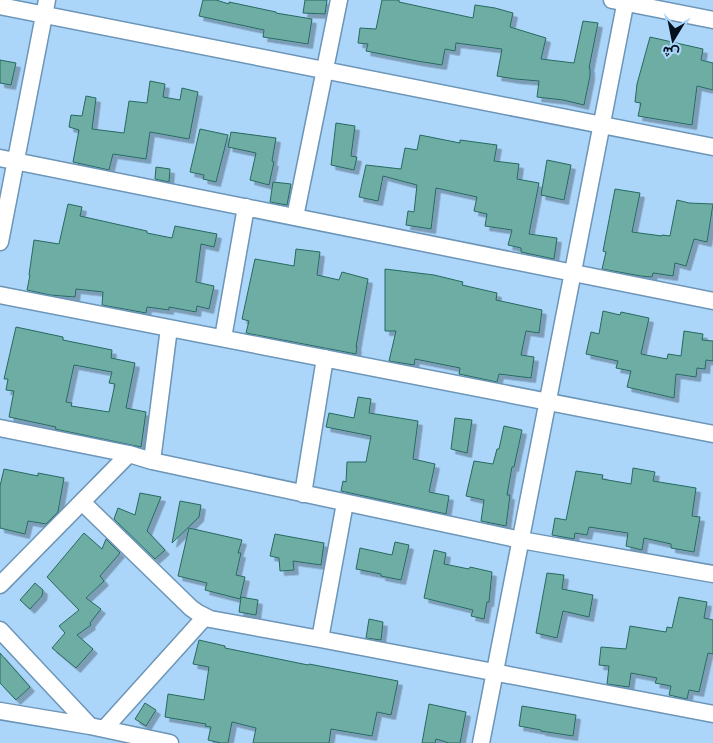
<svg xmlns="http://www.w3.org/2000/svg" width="713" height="743" font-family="Cabin,Vazirmatn,sans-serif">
<defs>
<filter id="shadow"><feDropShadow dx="4.5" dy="4.5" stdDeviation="0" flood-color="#0004"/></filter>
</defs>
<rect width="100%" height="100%" fill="#abd6fa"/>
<!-- building -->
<path fill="#6dada4" stroke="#276960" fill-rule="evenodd" filter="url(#shadow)" d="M203 0H216L229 4V2L276 12V13L312 19 308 44 263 37 264 30 199 16Z
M305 0H327L325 14 303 13Z
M382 0H399V2L473 18 475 5 495 8 513 13 510 27 546 38 541 59 574 63 583 21 598 23 589 68H590V76L584 105 563 100 537 97 539 81 515 79 497 76 502 49 456 43 455 51 445 49 442 65 417 61 366 51 368 44 358 43 360 28 376 29Z
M650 37 703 49 701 60 713 63V90L697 86 692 125 638 116 641 103 635 102 637 84Z
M0 60 16 63 11 85 0 83Z
M150 81 165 84 163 97 180 100 182 88 198 92 189 139 150 132 146 159 113 154 109 170 73 162 79 130 69 127 71 115 82 116 86 96 96 98 92 129 124 133 129 101 147 103Z
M336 123 355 126 351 156 357 157 354 170 331 165Z
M200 129 228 135 216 182 203 179 204 175 190 172Z
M231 132 276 138 272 161 274 162 269 185 250 180 256 153 228 147Z
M420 135 460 143V140L497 145 494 161 519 164 517 179 539 183 529 234 557 238 554 259 521 252V248L508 245 512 230 485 226 487 214 474 211 477 197 436 188 431 229 406 225 408 211 414 212 417 185 383 176 378 201 359 197 366 165 401 169 405 148 417 150Z
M547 160 571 165 564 200 541 195Z
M156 167 170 169 169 182 155 179Z
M273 182 291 184 287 205 270 202Z
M615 189 640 193 632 232 662 236V235L670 236 677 200 689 203 713 204 707 242 694 239 686 266 675 263 673 276 653 273 652 277 641 276 602 269 606 252 603 251Z
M68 204 82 207 80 216 147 231V233L172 238 175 226 217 234 214 247 201 244 196 282 214 286 209 309 197 306 196 312 169 307V310L147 307 146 313 102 305 103 292 76 289 75 297 50 295 27 290 30 275H29L34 240 59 244Z
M296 249 320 252 317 275 339 280 342 272 368 279 356 347H357L356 354 246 333 249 321 242 319 255 259 294 266Z
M385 269 434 275 463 282 462 285 497 293 496 300 542 310 539 333 526 331 521 355 534 357 531 378 499 374 497 382 459 374 460 368 415 359 414 365 389 361 396 331H385Z
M603 311 620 315 621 312 649 318 641 354 667 359 668 354 681 356 684 331 703 334 702 340 713 341V361L706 360 705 369 697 368 696 377 676 374 674 398 627 387 631 371 616 368 618 361 586 354 591 332 599 334Z
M16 327 63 337V340L112 350 111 358 135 363 126 408 146 412 141 447 55 429 56 427 9 417 14 391 6 390 8 379H4ZM74 365 112 372 109 383 115 384 109 412 71 406 72 403 66 402Z
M358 397 371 399 369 413 418 421 413 459 435 464 429 492 449 496 446 514 341 491 343 481 346 482 347 462H366L371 436 326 427 329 413 354 418Z
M455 418 472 420 467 453 451 449Z
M504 426 522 430 514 467H512L507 495H510L506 526 481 521 484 500 466 496 474 461 493 464 497 449H499Z
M633 468 655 472 653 481 696 488 692 516 700 517 694 552 671 548V544L644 538 642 550 626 546 628 533 589 527 587 535 575 533 574 539 552 535 555 518 566 520 576 471 603 475 602 479 631 484Z
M4 469 38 476V473L64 478 58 512 46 524 28 521 25 534 0 528V486Z
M140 493 161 497 147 531 165 550 155 559 114 519 118 508 135 515Z
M180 501 201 505 199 517 172 543Z
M189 528 242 540 238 553H241L236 575 245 577 240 599 205 590 207 583 178 576Z
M84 533 102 549 106 539 120 553 100 576 104 581 86 598 101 609 90 623 91 625 77 635 93 649 76 668 52 648 65 633 59 626 79 610 47 577Z
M275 534 324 543 321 565 293 561 294 570 280 571 279 558 270 556Z
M395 542 409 545 401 580 381 576V574L356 569 360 548 392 555Z
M434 550 446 553 444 564 469 569 470 567 492 572 489 602H487L484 619 471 616 473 610 424 598Z
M547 573 564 575 562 589 593 595 589 617 563 611 557 638 536 633Z
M35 583 43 590 42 596 30 609 20 600Z
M241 597 258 600 256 615 239 612Z
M679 597 707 602 704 618 713 620V654L708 653 699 692 689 690 687 699 669 695 671 686 655 683 657 678 631 673 629 687 607 684 609 666 599 665 601 647 626 649 630 626 666 632 667 627 672 628Z
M369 619 383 622 381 640 366 638Z
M199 640 225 646V648L308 665 309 664 398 681 391 715 377 712 372 736 331 729 329 743H253L256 728 232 722 228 743H221L208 740 211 727 205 726 206 724 165 717 168 694 204 700 209 667 193 664Z
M0 653 30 687 16 700 0 683Z
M145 703 156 710 146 726 135 719Z
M429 704 466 712 460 743H449L436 739 435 743H422Z
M522 706 576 715 573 736 541 731V730L519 726Z"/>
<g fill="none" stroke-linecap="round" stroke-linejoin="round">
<defs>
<path id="minor" d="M612 0 713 20
M0 6 713 147
M0 158 713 301
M295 217 339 0
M0 242 47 0
M0 295 713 434
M223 338 246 207
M0 428 129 454 152 461 521 540 713 574
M152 461 169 328
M303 494 325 358
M82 502 191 608 198 613 210 619 320 639 713 714
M0 585 129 454
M0 630 90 726
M320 639 345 503
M0 711 90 726 170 743
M104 729 205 617
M481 743 626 0"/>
</defs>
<!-- minor casing -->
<use href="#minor" stroke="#6c95b7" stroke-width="19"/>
<!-- minor -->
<use href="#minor" stroke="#fff" stroke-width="16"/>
</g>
<!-- north arrow -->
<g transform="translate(673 40) rotate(190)" stroke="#abd6fa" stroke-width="4" paint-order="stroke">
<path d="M0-4L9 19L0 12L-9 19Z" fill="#03101d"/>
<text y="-8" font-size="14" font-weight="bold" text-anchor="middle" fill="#03101d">ش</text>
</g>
</svg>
